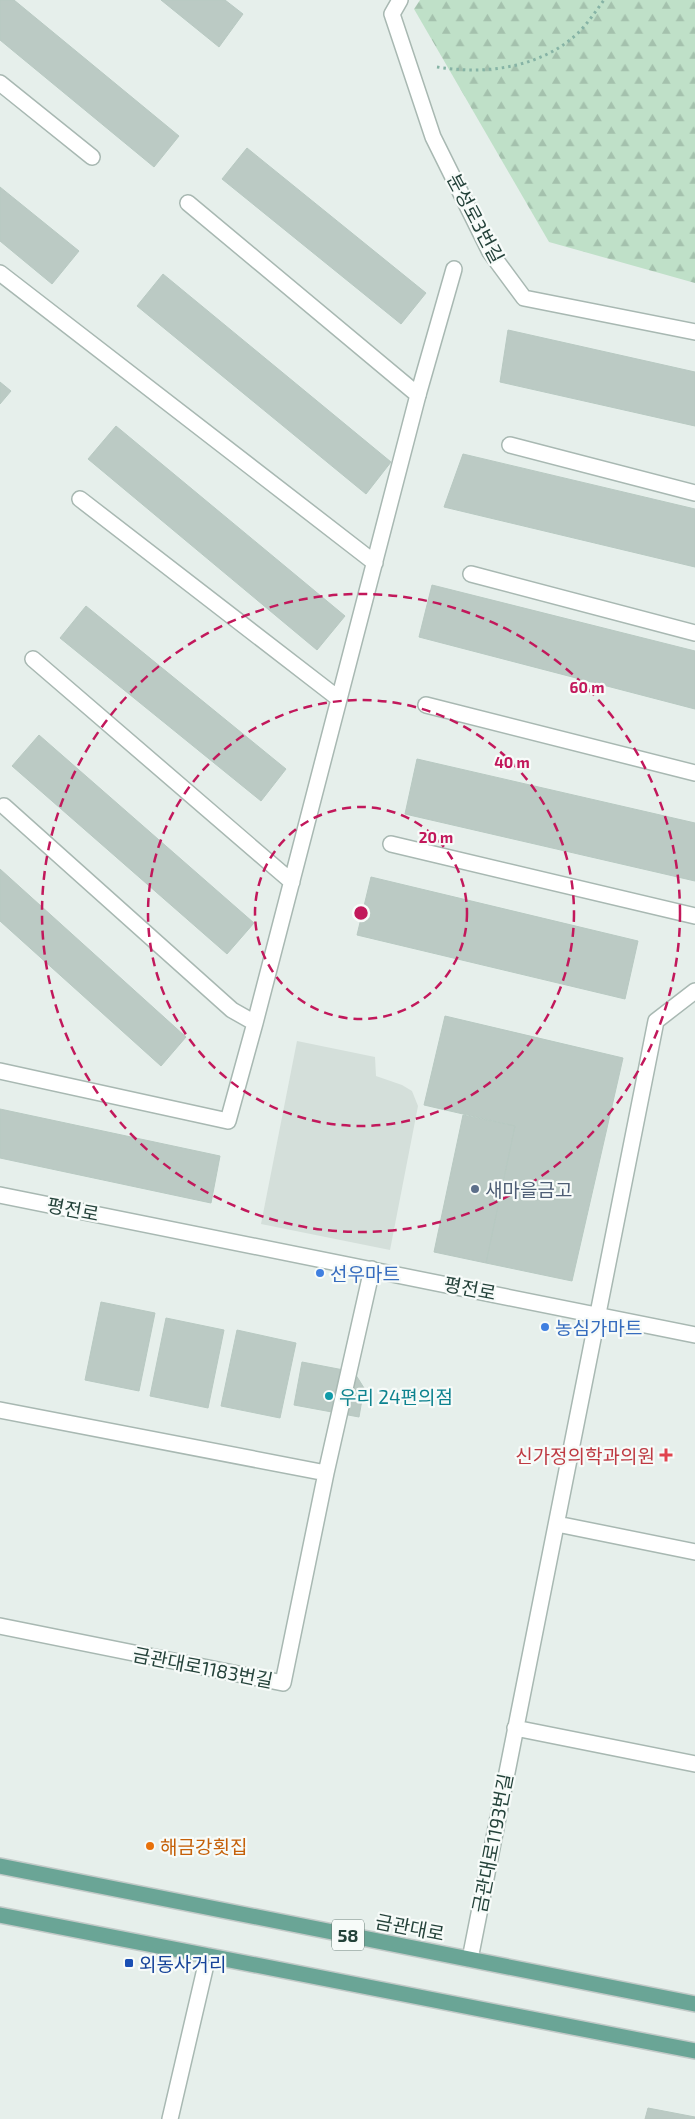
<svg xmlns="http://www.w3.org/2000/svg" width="695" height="2119" font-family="'Exo 2','Noto Sans KR',sans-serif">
<defs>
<pattern id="forest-firs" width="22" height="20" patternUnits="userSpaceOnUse" patternTransform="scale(1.25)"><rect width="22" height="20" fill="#bfe0c8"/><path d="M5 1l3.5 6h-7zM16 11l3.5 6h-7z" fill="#a4c1ad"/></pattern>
</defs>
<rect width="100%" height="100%" fill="#e6efeb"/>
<!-- built -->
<path fill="#d4dfda" d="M297 1041 375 1057 376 1076 402 1085 412 1091 418 1106 390 1250 261 1224Z"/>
<!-- forest -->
<path fill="url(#forest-firs)" d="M420 0H695V283L549 242 414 9Z"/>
<!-- building -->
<path fill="#bbcac4" stroke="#b8c9c2" d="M0 0H14L179 136 154 167 0 40Z
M161 0H225L243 14 219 47Z
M247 148 426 293 401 324 222 179Z
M0 187 79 251 52 284 0 241Z
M163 274 391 462 366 494 137 306Z
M508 330 695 372V426L500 382Z
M0 382 11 391 0 404Z
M116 426 345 616 317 650 88 459Z
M463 454 695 509V567L444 507Z
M432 585 695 651V709L419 637Z
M86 606 286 769 261 801 60 638Z
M39 735 254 923 227 954 12 766Z
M417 759 695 823V881L405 814Z
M0 869 186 1037 161 1066 0 921Z
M371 877 638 941 625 999 357 935Z
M445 1016 623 1058 572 1281 486 1263 515 1126 424 1105Z
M0 1109 220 1156 211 1203 0 1158Z
M463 1115 515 1126 486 1263 434 1252Z
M101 1302 155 1313 139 1391 85 1380Z
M166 1318 224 1330 208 1408 150 1396Z
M237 1330 296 1343 280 1418 221 1406Z
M302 1362 354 1372 364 1388 359 1417 294 1405Z
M648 2108 695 2117V2119H645Z"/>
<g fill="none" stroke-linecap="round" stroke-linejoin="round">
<defs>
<path id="service" d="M0 83 92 157
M188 203 418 395 255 1023
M0 273 375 563
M510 445 695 493
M80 499 339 699
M471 574 695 633
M33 659 292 882
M426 705 695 773
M391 844 695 916
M0 1071 228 1121 255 1023 232 1010 4 806"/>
<path id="pedestrian" d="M418 395 454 269"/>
<path id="minor" d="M400 0 392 14 433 137 490 252 524 298 695 332
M0 1195 695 1335
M0 1410 326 1473
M557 1524 695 1552
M0 1626 283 1683 326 1473 372 1269
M515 1728 695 1764
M470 1959 656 1021 695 991
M170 2119 208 1956"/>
<path id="primary" d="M0 1866 695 2004
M0 1915 695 2051"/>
</defs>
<!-- service casing -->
<use href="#service" stroke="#a8b8b2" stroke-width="18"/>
<!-- pedestrian casing -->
<use href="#pedestrian" stroke="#a8b8b2" stroke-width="18"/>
<!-- minor casing -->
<use href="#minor" stroke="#a8b8b2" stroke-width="18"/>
<!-- primary casing -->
<use href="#primary" stroke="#c2cac8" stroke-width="18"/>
<!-- path -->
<path stroke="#86b3a5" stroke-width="3" stroke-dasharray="2.5 4" stroke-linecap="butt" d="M437 67C485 75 541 68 578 33 588 23 596 11 604 0"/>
<!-- service -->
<use href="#service" stroke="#fff" stroke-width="15"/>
<!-- pedestrian -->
<use href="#pedestrian" stroke="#fff" stroke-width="15"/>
<!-- minor -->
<use href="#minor" stroke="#fff" stroke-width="15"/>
<!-- primary -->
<use href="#primary" stroke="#6aa596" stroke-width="15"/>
</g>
<!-- distance rings -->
<g fill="none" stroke="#c2185b" stroke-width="2.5" stroke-dasharray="9 6">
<circle cx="361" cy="913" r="106"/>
<circle cx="361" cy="913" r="213"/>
<circle cx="361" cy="913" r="319"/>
</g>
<!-- markers -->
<circle fill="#5c6f8a" stroke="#f7fbf9" stroke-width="2" cx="475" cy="1189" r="5"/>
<g fill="#3f7fe0" stroke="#f7fbf9" stroke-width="2">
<circle cx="320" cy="1273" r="5"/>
<circle cx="545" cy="1327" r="5"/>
</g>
<circle fill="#0f9aa8" stroke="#f7fbf9" stroke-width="2" cx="329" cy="1396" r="5"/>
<path fill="#e0444e" stroke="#f7fbf9" stroke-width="2" d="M663.5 1447.5h5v5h5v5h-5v5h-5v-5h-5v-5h5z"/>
<circle fill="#e8710a" stroke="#f7fbf9" stroke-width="2" cx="150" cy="1846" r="5"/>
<rect fill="#1a4fb4" stroke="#f7fbf9" stroke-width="2" x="124" y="1958" width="10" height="10" rx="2.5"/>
<g text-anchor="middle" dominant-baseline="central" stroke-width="4.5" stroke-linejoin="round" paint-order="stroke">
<!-- shield labels -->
<rect fill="#f7fbf9" stroke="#637a73" stroke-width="1" x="332" y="1919.5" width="32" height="31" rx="4"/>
<g font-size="18" font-weight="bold" fill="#24423a">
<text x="348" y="1935">58</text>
</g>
<!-- street labels -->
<g font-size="19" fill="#24423a" stroke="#f7fbf9">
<text transform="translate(476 218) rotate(62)">분성로3번길</text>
<text transform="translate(73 1209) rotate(11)">평전로</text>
<text transform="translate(470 1288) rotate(11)">평전로</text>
<text transform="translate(203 1667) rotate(11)">금관대로1183번길</text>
<text transform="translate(492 1843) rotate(-79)">금관대로1193번길</text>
<text transform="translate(410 1927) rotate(11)">금관대로</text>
</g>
<!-- service labels -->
<g font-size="19" fill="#4e5e75" stroke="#f7fbf9" text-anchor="start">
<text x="485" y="1189">새마을금고</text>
</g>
<!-- shop labels -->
<g font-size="19" fill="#366cbe" stroke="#f7fbf9" text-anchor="start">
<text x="330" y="1273">선우마트</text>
<text x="555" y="1327">농심가마트</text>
</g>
<!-- culture labels -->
<g font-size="19" fill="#0d838f" stroke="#f7fbf9" text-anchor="start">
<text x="339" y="1396">우리 24편의점</text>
</g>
<!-- health labels -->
<g font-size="19" fill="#be3a42" stroke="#f7fbf9" text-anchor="end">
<text x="655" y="1455">신가정의학과의원</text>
</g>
<!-- food labels -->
<g font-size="19" fill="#c56008" stroke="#f7fbf9" text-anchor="start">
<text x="160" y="1846">해금강횟집</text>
</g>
<!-- transit labels -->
<g font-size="19" fill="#164399" stroke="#f7fbf9" text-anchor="start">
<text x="139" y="1963">외동사거리</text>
</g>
</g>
<circle cx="361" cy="913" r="8" fill="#c2185b" stroke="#f7fbf9" stroke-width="2.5"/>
<g font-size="15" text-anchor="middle" font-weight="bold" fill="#c2185b" stroke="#f7fbf9" stroke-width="4.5" stroke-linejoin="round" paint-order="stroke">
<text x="587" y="693">60 m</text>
<text x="512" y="768">40 m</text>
<text x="436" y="843">20 m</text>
</g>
</svg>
